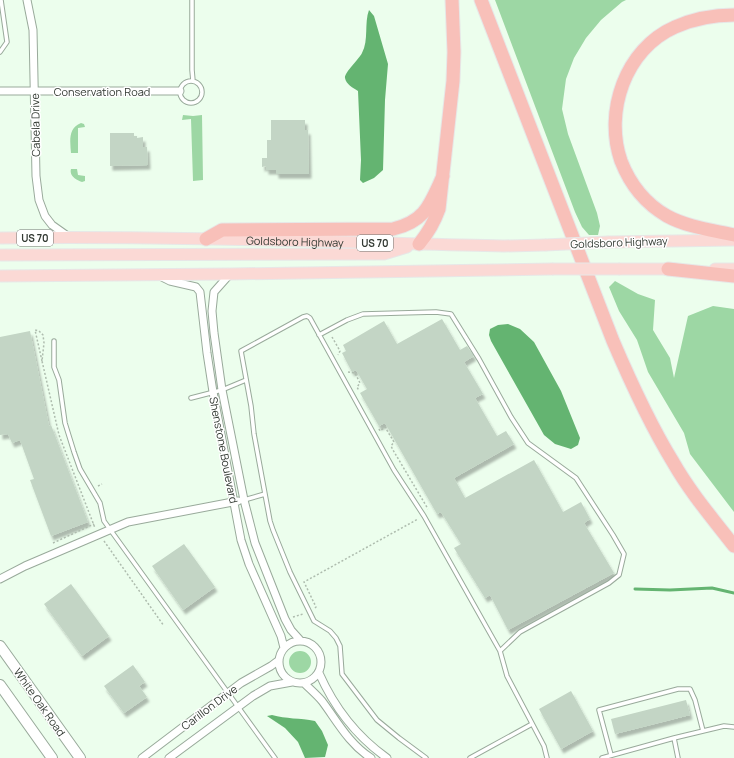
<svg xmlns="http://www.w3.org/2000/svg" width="734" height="758" font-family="Manrope,sans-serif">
<defs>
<filter id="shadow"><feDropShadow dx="2.5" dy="4.5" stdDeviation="1" flood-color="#0004"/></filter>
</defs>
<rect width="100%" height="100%" fill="#ecfeed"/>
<!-- green -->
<path fill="#9dd7a4" d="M495 0H626L622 2 601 20 586 38 574 58 566 79 562 109 568 134 597 213 600 226 598 235H589L582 227 575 212Z
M183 115 193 116 202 115 203 180 193 181 191 119 182 120Z
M81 123 84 124 85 127 78 128V153H71C70 141 68 128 81 123Z
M71 169H77L78 175 85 176V181L82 182C76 180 69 176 71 169Z
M615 281 638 294 655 300 653 330 670 358 674 378 688 316 713 306 734 309V512L690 454 684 433 648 372 637 340 619 311 609 287Z
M289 662a11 11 0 1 1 22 0a11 11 0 1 1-22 0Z"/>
<!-- water -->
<path fill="#64b471" d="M369 10 374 16 388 64 385 100 383 170 374 178 363 183 360 180 361 160 358 91C353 88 346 84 345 78 344 73 359 59 362 53 369 40 364 23 369 10Z
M508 324 520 329 534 342 561 391 580 438 578 445 571 449 555 444 544 435 491 341 489 335 490 329 498 325Z
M272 715C286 719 300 718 315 721L322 731 328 745 325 757 305 758 298 742 285 728 267 716Z"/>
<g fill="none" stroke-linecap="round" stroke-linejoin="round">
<!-- stream -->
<path stroke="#64b471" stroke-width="3" d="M635 589 670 590 712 588 734 593"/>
</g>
<!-- building -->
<path fill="#c3d5c5" filter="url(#shadow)" d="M271 120H305V130H308L309 174H276V170H266V166L262 167V158H267V140H271Z
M110 133H134V136H137V138L143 137V147H147L148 165 110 166Z
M442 319 460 350 467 346 474 356 464 362 483 394 475 398 497 436 506 431 514 444 454 478 465 498 534 460 563 512 581 502 590 519 584 523 614 573 508 630 490 595 485 598 454 548 461 544 441 512 437 514 385 423 379 426 360 393 367 389 356 370 352 372 342 353 346 351 343 345 384 321 397 344Z
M30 331 49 426 51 425 88 522 51 536 30 480 34 479 20 440 12 443 8 434 0 435V337Z
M184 544 215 587 183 610 152 566Z
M71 584 109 636 82 656 44 604Z
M133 665 145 682 139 686 147 697 124 713 104 686Z
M571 691 593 731 561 749 539 709Z
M686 700 690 715 615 734 611 719Z"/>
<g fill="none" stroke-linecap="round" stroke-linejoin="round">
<defs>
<path id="service" d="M192 0V70L193 81
M0 52 7 42 1 0
M180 92a11 11 0 1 1 22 0a11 11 0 1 1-22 0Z
M319 335 347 320 363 314 436 312 451 314 479 359 511 417 528 443 576 478 613 535 624 554 619 575 609 583 520 632 500 651
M54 341V367L59 380 65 423 74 452 80 469 100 503 104 521 275 758
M191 398 222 390 246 380
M244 500 265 494
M674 738 724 726 734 727
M611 755 599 710 678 689H690L695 700 703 731
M426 758 399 738 377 720 342 674 340 646 336 638 330 631 314 621 290 572 273 530 270 521 254 434 251 406 241 351 303 317 307 316 310 318 394 470 424 516 487 628 500 651 507 676 544 746 547 758
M470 758 532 724
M602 758 674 738 678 758"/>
<path id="minor" d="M27 0 33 30 36 176 39 200 45 216 52 225 69 237
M0 91H180
M230 274 214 292 212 311 214 333 222 390 244 500 255 543 285 619 291 630 300 640
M160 276 170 281 196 287 200 292 207 353 213 392 241 540 249 564 281 636 284 648
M0 579 25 566 128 522 238 501
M279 662a21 21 0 1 1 42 0a21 21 0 1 1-42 0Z
M319 673C334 707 356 736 387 758
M304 683C310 689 317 695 322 701 337 721 349 744 371 758
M142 758 241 683 271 666 279 660
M169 758 253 696 270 686 292 682"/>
<path id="secondary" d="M0 646 80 758
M0 685 52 758"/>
<g id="primary">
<path id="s1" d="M0 238C168 236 336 242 504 246L545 245"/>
<path d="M609 242 734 240"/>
<path d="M0 255 384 254 407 247"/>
<path d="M620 269H675"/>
<path d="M715 269H734"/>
<path d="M0 276 230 274 552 269"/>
</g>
<path id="motorway" d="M481 0 613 341C631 383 649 423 673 462 690 492 713 519 734 546
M734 15C715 15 693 19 675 27 625 49 604 112 621 161 630 184 646 204 667 216 687 227 712 230 734 235
M206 239 222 230 393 229C426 221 430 204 443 176
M419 244C428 233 434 223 439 209L453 81 454 52 452 0
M668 269 734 276"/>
</defs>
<!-- service casing -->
<use href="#service" stroke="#99aa9b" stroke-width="5.5"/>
<!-- minor casing -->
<use href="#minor" stroke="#99aa9b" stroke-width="9"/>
<!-- secondary casing -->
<use href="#secondary" stroke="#99aa9b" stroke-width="12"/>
<!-- primary casing -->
<use href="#primary" stroke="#e7e7e7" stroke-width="13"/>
<!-- motorway casing -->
<use href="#motorway" stroke="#e7e7e7" stroke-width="15"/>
<!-- path -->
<path stroke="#aebcae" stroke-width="1.5" stroke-dasharray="2 2" stroke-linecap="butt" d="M332 337 340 351 338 355
M42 361 35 330 39 331 43 335 44 343 42 361 59 435 95 528
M348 372 355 373 360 383 357 387 359 391
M379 429 380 431 385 427 394 442 391 446 393 450 428 509
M98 486 102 484
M104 541 164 626
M53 543 94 524
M315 608 316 607 304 582 418 519
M293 617 303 614"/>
<!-- service -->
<use href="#service" stroke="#fff" stroke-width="3.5"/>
<!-- minor -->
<use href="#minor" stroke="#fff" stroke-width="7"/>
<!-- secondary -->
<use href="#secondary" stroke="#fff" stroke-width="10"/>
<!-- primary -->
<use href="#primary" stroke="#fbd9d5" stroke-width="11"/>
<!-- motorway -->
<use href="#motorway" stroke="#f8c0b9" stroke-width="13"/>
<defs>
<path id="primary-bridge" d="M545 245 609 242
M552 269H620"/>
</defs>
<!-- primary-bridge casing -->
<use href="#primary-bridge" stroke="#e7e7e7" stroke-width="13" stroke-linecap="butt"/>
<!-- primary-bridge -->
<use href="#primary-bridge" stroke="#fbd9d5" stroke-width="11"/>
</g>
<g text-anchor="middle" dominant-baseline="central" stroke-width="3" stroke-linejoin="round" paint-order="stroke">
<!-- shield labels -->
<g fill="#fff" stroke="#707570" stroke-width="1">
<rect x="17" y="230" width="36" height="16" rx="3"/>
<rect x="357" y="235" width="36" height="16" rx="3"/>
</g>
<g font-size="10" font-weight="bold" fill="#333a33">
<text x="35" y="238">US 70</text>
<text x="375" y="243">US 70</text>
</g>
<!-- street labels -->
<g font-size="11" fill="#333a33" stroke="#fff">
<text x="102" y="91">Conservation Road</text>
<text transform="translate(35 125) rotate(-91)">Cabela Drive</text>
<text stroke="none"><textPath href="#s1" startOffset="295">Goldsboro Highway</textPath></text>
<text transform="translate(619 242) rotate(-2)">Goldsboro Highway</text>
<text transform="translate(224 450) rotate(79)">Shenstone Boulevard</text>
<text transform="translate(40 702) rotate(55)">White Oak Road</text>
<text transform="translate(209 707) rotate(-37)">Carillon Drive</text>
</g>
</g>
</svg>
